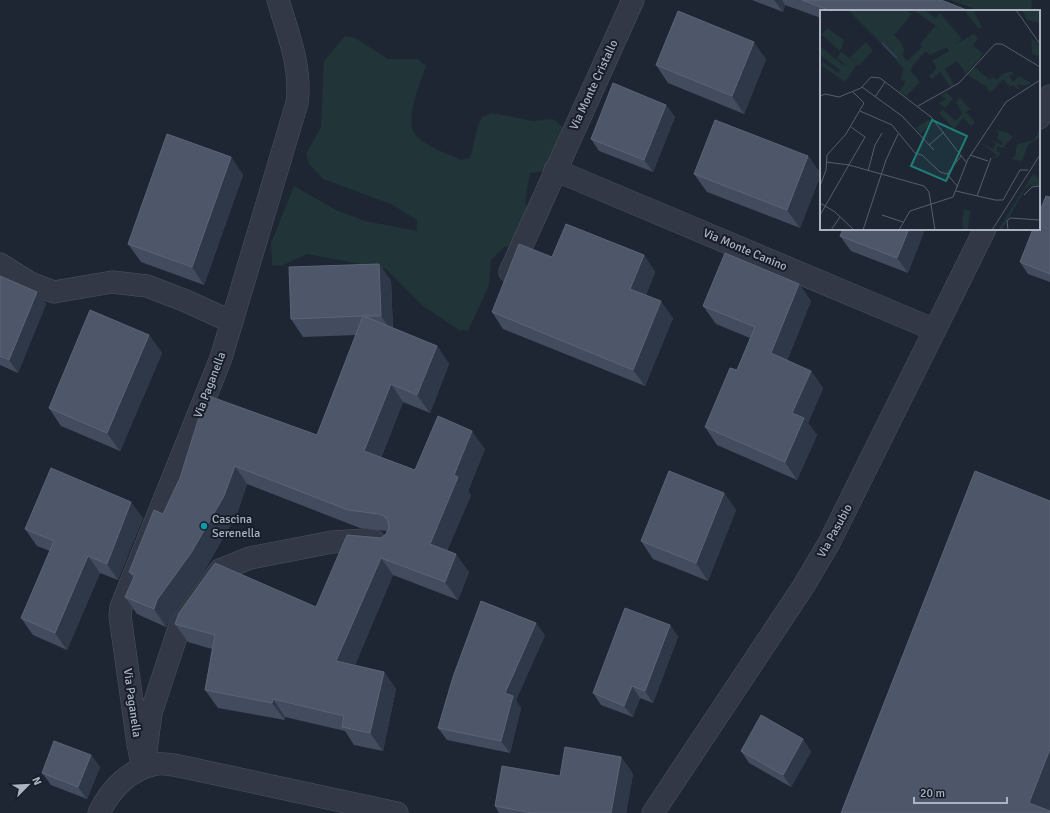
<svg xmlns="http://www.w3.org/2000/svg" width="1050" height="813" font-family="Signika,sans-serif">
<rect width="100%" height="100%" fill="#1e2634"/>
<!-- green -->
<path fill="#213437" d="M950 0H1032L1031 11H981Z
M345 36 355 38 388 59H418L426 66C421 81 404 121 415 134 423 145 448 154 461 160L470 158 478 126 482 117 492 113 533 121 553 119 569 132 555 170 530 173 525 203 529 212 524 244 504 247 491 260 489 285 468 331 459 330 423 306 386 269 307 254 281 266 272 265 271 243 294 186 336 210 365 221 417 231V220L391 204 323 179 309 164 306 154 321 127 324 61Z"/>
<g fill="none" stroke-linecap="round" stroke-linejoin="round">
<defs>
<path id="minor" d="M1039 118 1050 96
M555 170 935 330
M0 264 30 283 54 292 112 282 147 286 186 301 232 322
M510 272 633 0
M146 751 151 713 180 625 220 570 250 558 332 542 365 540 374 541
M143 768 138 744 120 616 121 607 221 358 297 103C302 68 288 34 278 0
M99 813C110 790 130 768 157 764 164 763 172 765 179 766L397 813
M653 813 803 587 829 543 985 229"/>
</defs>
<!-- minor casing -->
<use href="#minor" stroke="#4c5361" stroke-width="23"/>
<!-- minor -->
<use href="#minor" stroke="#323845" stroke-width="22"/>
</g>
<!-- wall -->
<path fill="#424c5e" d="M752 0H941L969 11H821V18L785 5 783 12Z
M766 59 744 114 668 83 656 65Z
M666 105 675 117 653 172 599 151 591 139Z
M808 156 821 174 800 228 707 192 694 174Z
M231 157 243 175 204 285 141 262 128 244Z
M1050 197V282L1028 274 1020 262Z
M925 229 908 273 851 251 840 236Z
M644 255 655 272 646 295 673 318 645 386 503 329 492 312 552 257Z
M379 264 391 281 393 328 437 346 449 364 430 413 403 402 381 458 415 470 485 449 468 491 471 495 447 551 469 572 458 600 393 575 355 665 384 672 396 689 383 751 354 745 345 731 285 717V720L218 708 205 690 212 649 188 642 175 624 316 607 381 538 386 534 387 531 360 528 247 484 237 514 204 571 170 618 166 627 137 614 125 597 133 578 129 572 163 514 180 478 317 435 356 335 303 337 291 319Z
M0 276 37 292 46 304 18 373 0 365Z
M799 284 811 301 787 361 811 371 823 388 808 423 817 435 797 480 717 445 705 427 737 370 750 338 716 324 703 306Z
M149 335 162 353 120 451 61 426 49 408Z
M724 493 736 510 708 581 653 559 641 541Z
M143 518 118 580 100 573 67 650 33 635 21 618 50 551 37 546 25 529Z
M670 625 678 637 653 703 640 698 633 717 601 705 593 693Z
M545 635 516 700 521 708 510 753 447 740 438 728Z
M803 739 811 752 791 787 749 763 741 751Z
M91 755 100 767 87 799 51 785 42 773Z
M621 757 633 774 626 813H499L495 806 560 776Z"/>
<!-- shaded-wall -->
<path fill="#2f3848" d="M774 0H782L785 5 783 12Z
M754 42 766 59 744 114 732 96Z
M666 105 675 117 653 172 644 160Z
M808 156 821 174 800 228 787 210Z
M231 157 243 175 204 285 192 267Z
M909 229H925L908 273 897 258Z
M644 255 655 272 642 305 630 289Z
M379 264 391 281 393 334 381 316Z
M799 284 811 301 783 371 771 353Z
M37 292 46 304 18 373 9 360Z
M661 301 673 318 645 386 633 370Z
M149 335 162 353 120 451 107 433Z
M437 346 449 364 430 413 417 395Z
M811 371 823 388 808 423 817 435 797 480 785 462 792 413Z
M391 384 403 402 376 469 364 451Z
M472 431 485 449 468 491 471 495 442 562 430 544 454 475Z
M235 466 247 484 237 514 204 571 170 618 166 627 154 609 157 600Z
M724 493 736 510 708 581 696 563Z
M131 502 143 518 118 580 107 564Z
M456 554 469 572 458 600 445 582Z
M88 556 100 573 67 650 55 633Z
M381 558 393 575 349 679 336 661Z
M536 623 545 635 516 700 521 708 510 753 501 741 505 693Z
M670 625 678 637 653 703 645 691Z
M384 672 396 689 383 751 370 733Z
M632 686 640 698 633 717 624 706Z
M273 699 285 717V720L272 703Z
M803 739 811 752 791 787 783 775Z
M1050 749V811L1029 803Z
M91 755 100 767 87 799 78 787Z
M621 757 633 774 626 813H611Z"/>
<!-- building -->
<path fill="#4d5769" stroke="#5c6577" d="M802 0H941L969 11H831Z
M678 11 754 42 732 96 656 65Z
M613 83 666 105 644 160 591 139Z
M715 120 808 156 787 210 694 174Z
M167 134 231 157 192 267 128 244Z
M1046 196 1050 197V274L1020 262 1033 229H1039V213Z
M566 224 644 255 630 289 661 301 633 370 492 312 519 244 552 257Z
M843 229H909L897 258 840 236Z
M725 253 799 284 771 353 811 371 792 413 804 418 785 462 705 427 730 368 737 370 755 327 703 306Z
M379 264 381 316H364L437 346 417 395 391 384 364 451 415 470 438 416 472 431 454 475 458 477 430 544 456 554 445 582 381 558 336 661 384 672 370 733 342 727 344 716 273 699 272 703 205 690 215 635 175 624 179 613 215 563 316 607 347 535 381 538 386 534 389 528 388 521 384 516 379 514 348 510 235 466 224 496 191 553 157 600 154 609 125 597 135 575 129 572 154 510 163 514 180 478 206 395 317 435 363 316 291 319 289 267Z
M0 276 37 292 9 360 0 356Z
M90 310 149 335 107 433 49 408Z
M51 468 131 502 107 564 88 556 55 633 21 618 54 541 25 529Z
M669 471 724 493 696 563 641 541Z
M975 471 1050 501V749L1029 803 1050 811V813H841Z
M481 601 536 623 505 693 513 696 501 741 438 728 453 677Z
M625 608 670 625 645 691 632 686 624 706 593 693Z
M761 715 803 739 783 775 741 751Z
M54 741 91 755 78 787 42 773Z
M565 747 621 757 611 813H532L495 806 502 766 560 776Z"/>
<!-- markers -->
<circle fill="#0f9aa8" stroke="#171e29" stroke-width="1.5" cx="204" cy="526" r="4"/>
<g text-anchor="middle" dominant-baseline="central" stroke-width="4" stroke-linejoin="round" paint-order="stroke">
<!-- street labels -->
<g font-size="12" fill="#abb3c3" stroke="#171e29">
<text transform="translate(594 85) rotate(-65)">Via Monte Cristallo</text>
<text transform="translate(745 250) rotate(23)">Via Monte Canino</text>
<text transform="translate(210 385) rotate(-69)">Via Paganella</text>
<text transform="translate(835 531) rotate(-61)">Via Pasubio</text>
<text transform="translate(132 703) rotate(82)">Via Paganella</text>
</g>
<!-- poi labels -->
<g font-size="12" fill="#abb3c3" stroke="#171e29" text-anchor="start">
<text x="212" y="519">Cascina<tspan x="212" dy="14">Serenella</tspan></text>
</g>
</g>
<!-- overview -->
<g transform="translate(820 10)">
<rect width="220" height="220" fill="#1e2634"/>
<path d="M28 0H86L92 4 74 25 80 31 85 41 82 44 87 51 102 37 100 34 115 16 123 23 115 15 93 0H105L115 8 120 3 142 29 134 35 154 24 158 28 153 35 163 44 146 64 137 51 125 59 134 75 131 78 120 62 112 69 109 66 117 58 112 51 129 41 127 37 110 45 106 41 93 55 91 61 100 72 86 86 79 82 84 75 85 71 80 69 83 63V58L65 38 68 31 65 37ZM144 0H153L162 17 159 19ZM202 0H220V13L207 10ZM7 18 24 30 20 41 37 54 25 72 1 55 3 52 18 63 20 60 0 45 1 37 23 55 25 54 17 48 21 42 2 25ZM211 28 220 35V46L212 44ZM46 32 53 40 39 56 30 47ZM154 57 170 70 173 67 177 70 182 64 191 61 194 64 189 66 193 72 199 66 211 73 206 76 197 74 199 80 193 75 190 77 183 69 170 83 167 77 148 65ZM126 82 133 89 125 98 119 93 126 89 121 86ZM140 88 150 99 146 102 155 112 151 116 143 108 134 119 119 103 123 100 136 111 142 103 136 92ZM108 110 112 112 101 124 96 118ZM220 119V127L208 135 202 151 191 149 195 146 197 134 214 130ZM176 120 186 122 193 127 183 138 177 136V142L181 143 177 148 170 147H176V144L160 133 173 139 176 134 168 127 181 135 183 133 177 128 179 124ZM213 164 218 168 220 176 211 175 205 179 182 220H178ZM144 199 150 201 148 220H144L142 215Z" fill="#213437"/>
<path fill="none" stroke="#303e5a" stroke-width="2" d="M62 33 77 48"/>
<path fill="none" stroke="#565e6d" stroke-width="1" d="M196 0 220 34M42 77 82 106 114 140M0 86 5 84 19 87 41 78 51 67 60 68 111 107 146 152M55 87 65 72M98 96 139 73 175 34H182L220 57M40 101 72 115 95 143 102 145 120 162 127 164M109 135 124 122M150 145 168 151M6 152 29 155 104 176 109 182 115 220M48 161 55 135 62 123M0 176 6 160 7 145 26 124 44 93 32 81M138 177 127 164 141 146M136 181 175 190H183L200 160H208M204 185 212 177 220 176M157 186 171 148M0 193 15 202 34 220M0 205 45 127 31 117M62 205 83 212M11 220 20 207M43 220 66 150 78 124M79 220 90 201 133 187 148 149 186 92 220 70M172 220 220 145M188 220 187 211 190 208 220 210"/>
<path fill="#1f7c76" fill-opacity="0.15" stroke="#1f7c76" stroke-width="2" d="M112 110 147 126 126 171 91 156Z"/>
<rect width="220" height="220" fill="none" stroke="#abb3c3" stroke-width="2"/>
</g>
<!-- north arrow -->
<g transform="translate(28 785) rotate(66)" stroke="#171e29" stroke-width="3" paint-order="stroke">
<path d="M0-3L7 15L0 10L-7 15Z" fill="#abb3c3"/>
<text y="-6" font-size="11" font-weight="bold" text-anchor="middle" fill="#abb3c3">N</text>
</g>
<!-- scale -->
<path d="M914 797v6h93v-6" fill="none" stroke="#abb3c3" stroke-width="2"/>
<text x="920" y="797" font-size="12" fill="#abb3c3" stroke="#171e29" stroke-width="3" paint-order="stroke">20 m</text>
</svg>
